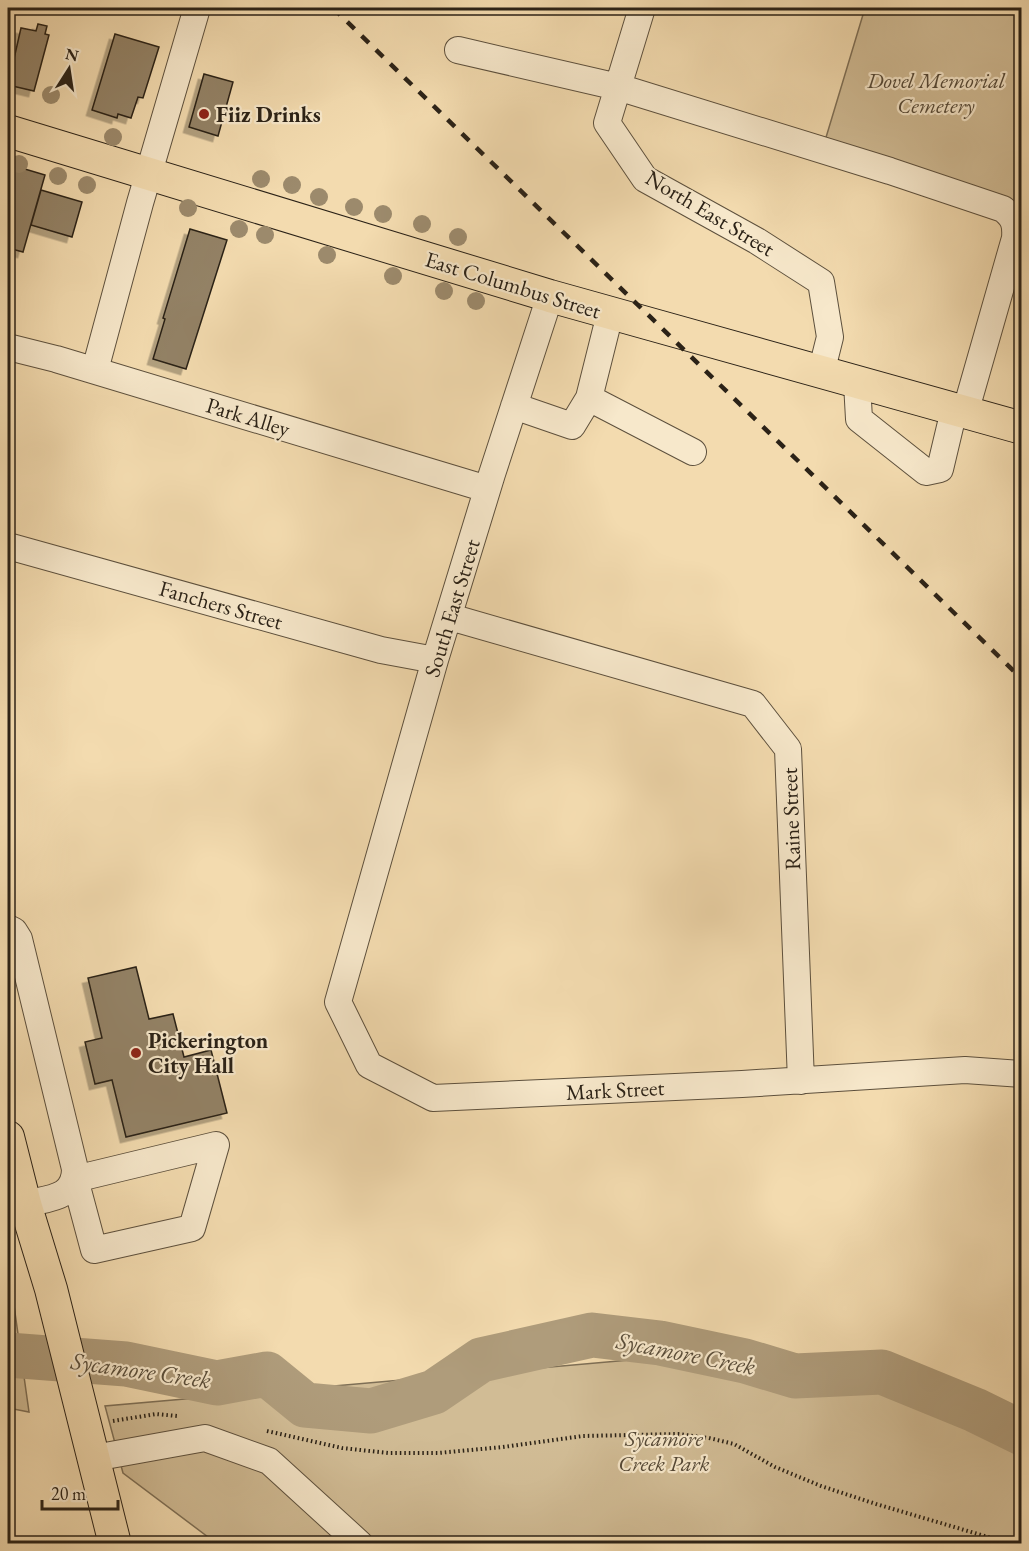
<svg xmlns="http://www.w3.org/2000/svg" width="1029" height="1551" font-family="'EB Garamond',serif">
<defs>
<filter id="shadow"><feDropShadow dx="-5.5" dy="5.5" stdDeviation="0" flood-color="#0004"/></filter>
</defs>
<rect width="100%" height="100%" fill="#f3dbaf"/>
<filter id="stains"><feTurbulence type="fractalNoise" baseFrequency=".00333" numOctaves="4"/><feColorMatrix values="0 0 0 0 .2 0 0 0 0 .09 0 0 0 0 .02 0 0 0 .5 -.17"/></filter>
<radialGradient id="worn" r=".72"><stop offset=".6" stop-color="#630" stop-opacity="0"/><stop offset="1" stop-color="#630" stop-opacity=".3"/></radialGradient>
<!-- green -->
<path fill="#d1bc95" stroke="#7e6f56" stroke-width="1.5" d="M865 8H1021V212L824 144Z
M8 1263 29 1412 8 1408Z
M675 1356 900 1372 1021 1434V1543H216L123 1473 105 1406Z"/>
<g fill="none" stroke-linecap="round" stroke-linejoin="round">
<!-- river -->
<path stroke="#af9c7b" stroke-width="45" d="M8 1355 126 1364 217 1383 267 1374 305 1405 371 1411 434 1392 481 1360 592 1335 660 1343 745 1361 795 1376 882 1372 975 1410 1022 1433"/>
</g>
<!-- building -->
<path fill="#938266" stroke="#2b2217" stroke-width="1.5" filter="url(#shadow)" d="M38 24 47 26 45 34 49 35 34 91 8 85 21 28 36 31Z
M115 34 159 47 143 98 138 97 131 118 118 114 117 118 92 110Z
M204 74 233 82 218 136 189 127Z
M8 164 45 175 23 252 8 248Z
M41 190 82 202 72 237 31 225Z
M190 229 227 240 186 369 153 359 165 319 163 318Z
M136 967 149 1019 173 1014 184 1057 211 1050 227 1113 126 1137 112 1080 95 1084 85 1042 102 1038 88 978Z"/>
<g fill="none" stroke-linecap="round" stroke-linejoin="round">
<defs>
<path id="minor" d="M642 8 607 123 645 179 757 241 821 282 830 337 821 373
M458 50 618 87 890 171 1003 209C1014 218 1016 224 1015 238L965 413
M550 296 492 474 435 660 338 1002 369 1065 433 1098 742 1084 965 1070 1022 1074
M610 314 589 398 693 452
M8 347 56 359 487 489
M95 370 140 203 197 8
M857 383 859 419 926 472 940 469 954 410
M514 406 572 426 589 398
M8 546 381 650 435 660
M450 617 753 704 788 749 801 1081
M8 928 14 931 19 939 75 1169C75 1199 48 1198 25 1204
M216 1145 192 1228 94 1250 75 1179Z
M94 1458 205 1438 269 1461 360 1544"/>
<path id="major" d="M8 131 550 296 1022 428
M8 1137 25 1204 51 1289 115 1544"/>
</defs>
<!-- minor casing -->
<use href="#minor" stroke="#5d503d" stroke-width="28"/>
<!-- major casing -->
<use href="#major" stroke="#2b2217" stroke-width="34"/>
<!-- path -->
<path stroke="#2b2217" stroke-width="4" stroke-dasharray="1.5 3" stroke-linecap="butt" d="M113 1421 156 1414 177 1416
M267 1431 342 1448 388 1453H438L503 1447 583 1436 678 1434 709 1438 734 1444 775 1467 821 1486 876 1504 1012 1544"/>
<!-- minor -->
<use href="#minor" stroke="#f7e8cb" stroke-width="26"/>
<!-- major -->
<use href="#major" stroke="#f3dbaf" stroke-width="32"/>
<!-- rail -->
<path stroke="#2b2217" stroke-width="4.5" stroke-dasharray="10 10" stroke-linecap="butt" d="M333 8 1022 679"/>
</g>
<!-- trees -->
<g fill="#9c8a6c">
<circle cx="51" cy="95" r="9"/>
<circle cx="113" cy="137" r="9"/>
<circle cx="19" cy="164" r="9"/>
<circle cx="58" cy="176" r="9"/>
<circle cx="261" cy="179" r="9"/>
<circle cx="87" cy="185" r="9"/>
<circle cx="292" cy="185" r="9"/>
<circle cx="319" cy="197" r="9"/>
<circle cx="354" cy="207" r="9"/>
<circle cx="188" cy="208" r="9"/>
<circle cx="383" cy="214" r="9"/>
<circle cx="422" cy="224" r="9"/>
<circle cx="239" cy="229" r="9"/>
<circle cx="265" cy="235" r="9"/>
<circle cx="458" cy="237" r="9"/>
<circle cx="327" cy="255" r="9"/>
<circle cx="393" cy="276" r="9"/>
<circle cx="444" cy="291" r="9"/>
<circle cx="476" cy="301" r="9"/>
</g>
<!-- markers -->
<g fill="#8f2418" stroke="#f7e8cb" stroke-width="2">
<circle cx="204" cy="114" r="6"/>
<circle cx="136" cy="1053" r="6"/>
</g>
<g text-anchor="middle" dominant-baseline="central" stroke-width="4.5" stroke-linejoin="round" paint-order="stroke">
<!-- park labels -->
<g font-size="22" font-style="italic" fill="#544836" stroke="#f7e8cb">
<text x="936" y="80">Dovel Memorial<tspan x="936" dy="25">Cemetery</tspan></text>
<text x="664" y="1438">Sycamore<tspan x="664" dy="25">Creek Park</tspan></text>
</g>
<!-- poi labels -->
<g font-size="22" font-weight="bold" fill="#2b2217" stroke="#f7e8cb" text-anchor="start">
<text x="216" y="114">Fiiz Drinks</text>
<text x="148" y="1040">Pickerington<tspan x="148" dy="25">City Hall</tspan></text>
</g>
<!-- street labels -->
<g font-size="22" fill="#2b2217" stroke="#f7e8cb">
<text transform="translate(710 213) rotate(31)">North East Street</text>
<text transform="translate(513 285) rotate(17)">East Columbus Street</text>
<text transform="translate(248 417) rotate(17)">Park Alley</text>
<text transform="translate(221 605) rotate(16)">Fanchers Street</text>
<text transform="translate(452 608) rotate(-73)">South East Street</text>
<text transform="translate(791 819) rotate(-92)">Raine Street</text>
<text transform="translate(615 1090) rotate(-3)">Mark Street</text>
</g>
<!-- water labels -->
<g font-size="24" font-style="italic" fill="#594d3a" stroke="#f7e8cb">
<text transform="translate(686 1353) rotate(11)">Sycamore Creek</text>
<text transform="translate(141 1370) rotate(8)">Sycamore Creek</text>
</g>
</g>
<!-- margin -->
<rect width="1029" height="1551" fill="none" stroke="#f3dbaf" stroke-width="30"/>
<rect x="9" y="9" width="1011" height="1533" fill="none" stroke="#2b2217" stroke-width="3"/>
<rect x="15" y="15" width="999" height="1521" fill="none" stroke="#2b2217" stroke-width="1.5"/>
<!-- north arrow -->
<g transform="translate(69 69) rotate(12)" stroke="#f7e8cb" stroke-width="4.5" paint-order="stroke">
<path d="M0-4.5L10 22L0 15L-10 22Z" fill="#2b2217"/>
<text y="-9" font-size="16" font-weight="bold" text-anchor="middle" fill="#2b2217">N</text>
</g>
<!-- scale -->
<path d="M42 1500v9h76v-9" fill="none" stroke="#2b2217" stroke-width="3"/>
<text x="51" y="1500" font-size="18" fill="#2b2217" stroke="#f7e8cb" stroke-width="4.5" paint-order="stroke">20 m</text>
<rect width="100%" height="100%" filter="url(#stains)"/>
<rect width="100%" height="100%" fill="url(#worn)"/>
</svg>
